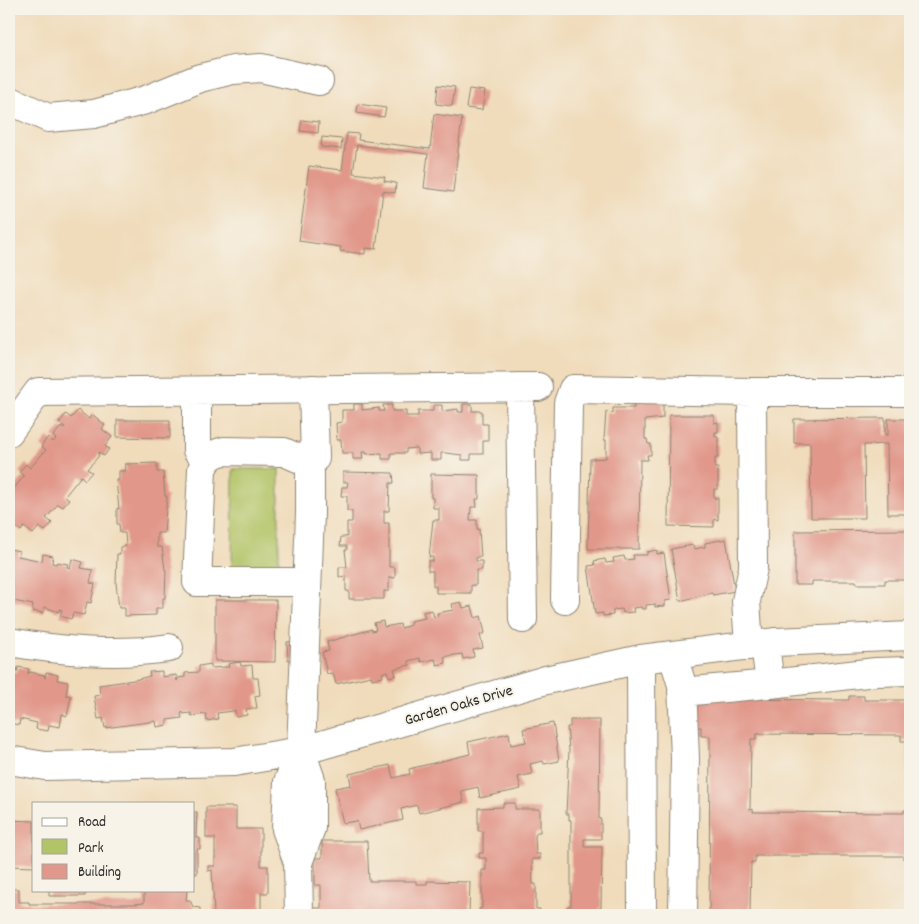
<svg xmlns="http://www.w3.org/2000/svg" width="919" height="924" font-family="Dekko,sans-serif">
<rect width="100%" height="100%" fill="#f7f3e8"/>
<filter id="ink" filterUnits="userSpaceOnUse"><feTurbulence type="fractalNoise" baseFrequency=".02" numOctaves="2"/><feDisplacementMap in="SourceGraphic" scale="10" xChannelSelector="R" yChannelSelector="G"/><feConvolveMatrix kernelMatrix="1 2 1 2 8 2 1 2 1" color-interpolation-filters="sRGB"/></filter>
<filter id="wash" filterUnits="userSpaceOnUse"><feTurbulence type="fractalNoise" baseFrequency=".0096" numOctaves="4" result="noise"/><feDisplacementMap in="SourceGraphic" scale="20" xChannelSelector="R" yChannelSelector="G"/><feGaussianBlur stdDeviation="1.12" result="paint"/><feColorMatrix in="noise" values="0 0 0 0 0 0 0 0 0 0 0 0 0 0 0 0 0 1.4 0 .05"/><feComposite in="paint" operator="in"/></filter>
<g filter="url(#wash)">
<rect width="100%" height="100%" fill="#f0dcbb"/>
<!-- green -->
<path fill="#b2c468" stroke="#6e784a" d="M233 469H279V569H232Z"/>
<g id="blocks">
<!-- building -->
<path fill="#e1988a" fill-rule="evenodd" d="M438 85 455 87 452 106 436 104Z
M469 89 485 91 482 110 466 108Z
M358 104 386 108 384 117 357 113Z
M434 114 462 118 453 192 424 188 428 154 357 145 353 173 385 177 384 181 396 183 395 193 383 191 376 249 365 248V254L340 251 341 247 299 241 309 166 342 170 347 133 359 134 358 140 430 149Z
M302 120 319 122 318 133 300 131Z
M322 137 342 139 341 149 321 147Z
M634 399H663V418L645 420V439H647L648 444H651V455H647L648 460H640L639 549H588L590 459 606 458V440H604L606 412 613 413V408H634Z
M354 404H362V410L379 408V411H384L383 405H392V411H406V416H418V411H433V405H442V411L458 409V412H463V404H472V411H482V424H488V441H483V454H471V460H462V455L446 453H441V460H431V453L417 454V448L406 449V453H391V459H382V453L366 454V452H362L363 459H353V453H342L341 440H337L336 423 342 422V410H354Z
M78 410 89 419 92 414 105 425 102 429 112 437 105 446 109 449 104 456 99 452 98 457 87 469 92 472 85 480 81 476 65 496 69 499 63 507 58 504 49 515 46 518 52 523 45 531 39 527 33 534 24 527 21 531 9 521V488L12 491 24 476 19 472 26 464 30 468 46 450 41 446 48 437 53 442 56 439 53 436 61 427 63 429 65 427 59 423 66 414 71 418Z
M669 415H714V423L718 422V432H715V437H718V458H715V468H718V489H714V498H718V520L714 519V527L668 526Z
M885 418V435H888V419H910V514H888L887 444 864 445 865 518H811L810 443H794V419Z
M117 420H170V438L117 437Z
M157 463V472H163L165 496H167L164 533H157V547H162L165 570H166L165 598H163V608H156V615L125 616V608H119L116 583 117 554H120V547L126 546 125 533H120L119 524H117V508L119 509 116 480H119V471H126L125 464Z
M343 472 393 473 394 483H390L389 511H384V523H389V567H395V578L389 577V591H384V599H349V591H346V576L339 577V567H347L345 550H347V546H340L341 537H347V522H352V511H347V496H341L342 487H347L348 482H343Z
M431 474 479 475V499H476L477 507H471L470 520H477V529H479L481 557H476V561H482V570H476V585H471V593H436V586H433V571H428V561H433V557H429L433 520H439V508H433V498H431Z
M910 530V584H907V580H885V584H857L856 581H812V585H795V531Z
M726 539 735 591 713 595 712 593 680 601 671 549 693 545 694 549 705 547V543Z
M10 549 20 551 18 556 42 561 43 554 53 556 52 563 56 564 57 562 68 564 67 567 70 568 72 559 83 562 81 568 93 570 90 583 95 584 91 603 87 602 84 615 73 613 71 619 60 616 62 610 59 609V612L44 607 43 613 32 611 33 605 9 600Z
M657 550V554L664 553 671 600 665 601V606L655 607V604L646 605V609H642L641 607 633 608 634 612 623 613 622 609 613 610V615L603 616V613L595 614 588 566 595 565 594 561 605 559 606 563 614 562 613 558 624 556 625 560 634 559 633 555H647V552Z
M215 600H276L275 662 215 661Z
M461 602 463 608 472 606 475 618 481 616 485 633 480 635 483 648 473 650 474 657 463 659 462 654 448 656 444 657 446 663 437 665 435 659 421 662 420 658 408 661 410 665 394 669 396 675 389 677 387 671 382 673 383 677 372 679 371 676 336 684 333 673 327 674 322 652 329 651 327 642 372 629V631L376 630 374 623 383 621 384 627 400 624 401 628 411 625 410 621 425 618 423 612 432 610 434 617 438 616 437 613 453 610 452 604Z
M297 641 298 659 288 660 287 642Z
M240 662 241 666 252 665 253 678H258L260 695 255 696 257 708 246 709 247 715 236 717 235 710 233 711 217 713 218 719 207 721 206 714 191 716V713L183 714V712L181 713 182 718 167 720V725L157 727 156 721 105 728 103 718 98 719 94 696 100 695 99 685 134 680 150 676 149 672 162 671V677L176 675 177 681 178 678 185 677V673L199 672V666L211 664V668L226 667H229L228 664Z
M18 667 29 669 28 674 30 672 44 675 45 678 46 672 58 675 57 680 68 682 66 695 71 696 67 716 62 714 60 727 49 725 48 731 36 729 37 723 20 719 19 725 9 723V671L17 672Z
M849 696H864V700H910V915H907V859H903V856H755V862H751L750 915H709L710 736H701V727H694V699L849 700ZM757 734 901 735V741H908L907 810H904V813L753 812V809L750 810 751 739H756Z
M570 720H600L599 819H601V839H584V847H602L601 908H599V915H566L568 906H571V820H569V814H566L569 750 567 727H570Z
M553 723 559 761 544 764 543 761 530 764 532 774 518 777 521 789 480 798 478 787 461 791 464 802 419 813 417 805 401 809 403 820 359 830 357 821 343 823 335 788 351 785 349 774 390 765 393 778 410 774 409 769 470 754 468 742 509 733 511 745 526 742 523 729Z
M503 803H515V809H540V832H537L535 836 536 854H540V859H532L533 884H536V909H540V912L536 913V915H483L482 913H479V909L482 908V870H486V858H479V853H483V831H478V808L503 807Z
M206 807H236V829H261V866H268V893H261V915H214L212 870 208 871V866H215V838H206Z
M194 812H197L196 838H200V849H197V874H194Z
M9 820 34 821V867L9 866Z
M322 841H367L369 881H416V884H427V881L470 882 469 915H314V908H321V885H315V858H322Z
M9 889H19V902H29V904H135L144 903V890H187L186 900H190L193 907 200 908V915H9Z
M49 890H85V896H49Z"/>
</g>
</g>
<g filter="url(#ink)">
<use href="#blocks" fill-opacity="0" stroke="#8e8473" stroke-width="1"/>
<g fill="none" stroke-linecap="round" stroke-linejoin="round">
<defs>
<path id="minor" d="M9 100 48 118 94 114 146 100 200 78 233 70 261 68 319 81
M520 387 523 619
M197 391V450L207 459
M9 432 38 392 538 387
M307 462 315 458 313 389
M565 600 568 403 573 389 752 392
M9 642C62 651 115 656 169 648
M749 646 746 601 753 568 752 392H910
M673 656 682 685 685 758 683 915
M641 659 642 915
M770 684 876 672 910 671
M682 692 770 684 765 644
M9 760 45 766 234 762 301 751 546 680 641 659 776 642 910 636
M298 863 286 829 288 782 301 751
M299 915 298 863 311 828V780L301 751 310 513V472L307 462 284 452 224 451C212 454 207 458 202 469L197 582H307"/>
</defs>
<!-- minor casing -->
<use href="#minor" stroke="#8e8473" stroke-width="30"/>
<!-- minor -->
<use href="#minor" stroke="#fff" stroke-width="28"/>
</g>
</g>
<g text-anchor="middle" dominant-baseline="central" stroke-width="4" stroke-linejoin="round" paint-order="stroke">
<!-- street labels -->
<g font-size="16" fill="#2b2b2b" stroke="#f7f3e8">
<text transform="translate(459 706) rotate(-16)">Garden Oaks Drive</text>
</g>
</g>
<!-- margin -->
<rect width="919" height="924" fill="none" stroke="#f7f3e8" stroke-width="30"/>
<!-- legend -->
<rect x="32" y="802" width="162" height="90" fill="#f7f3e8" stroke="#a5a39c"/>
<rect x="42" y="818" width="25" height="8" fill="#ffffff" stroke="#a5a39c"/>
<text x="78" y="826" font-size="15" fill="#2b2b2b">Road</text>
<rect x="42" y="839" width="25" height="15" fill="#b2c468" stroke="#a5a39c"/>
<text x="78" y="852" font-size="15" fill="#2b2b2b">Park</text>
<rect x="42" y="864" width="25" height="15" fill="#e1988a" stroke="#a5a39c"/>
<text x="78" y="876" font-size="15" fill="#2b2b2b">Building</text>
</svg>
